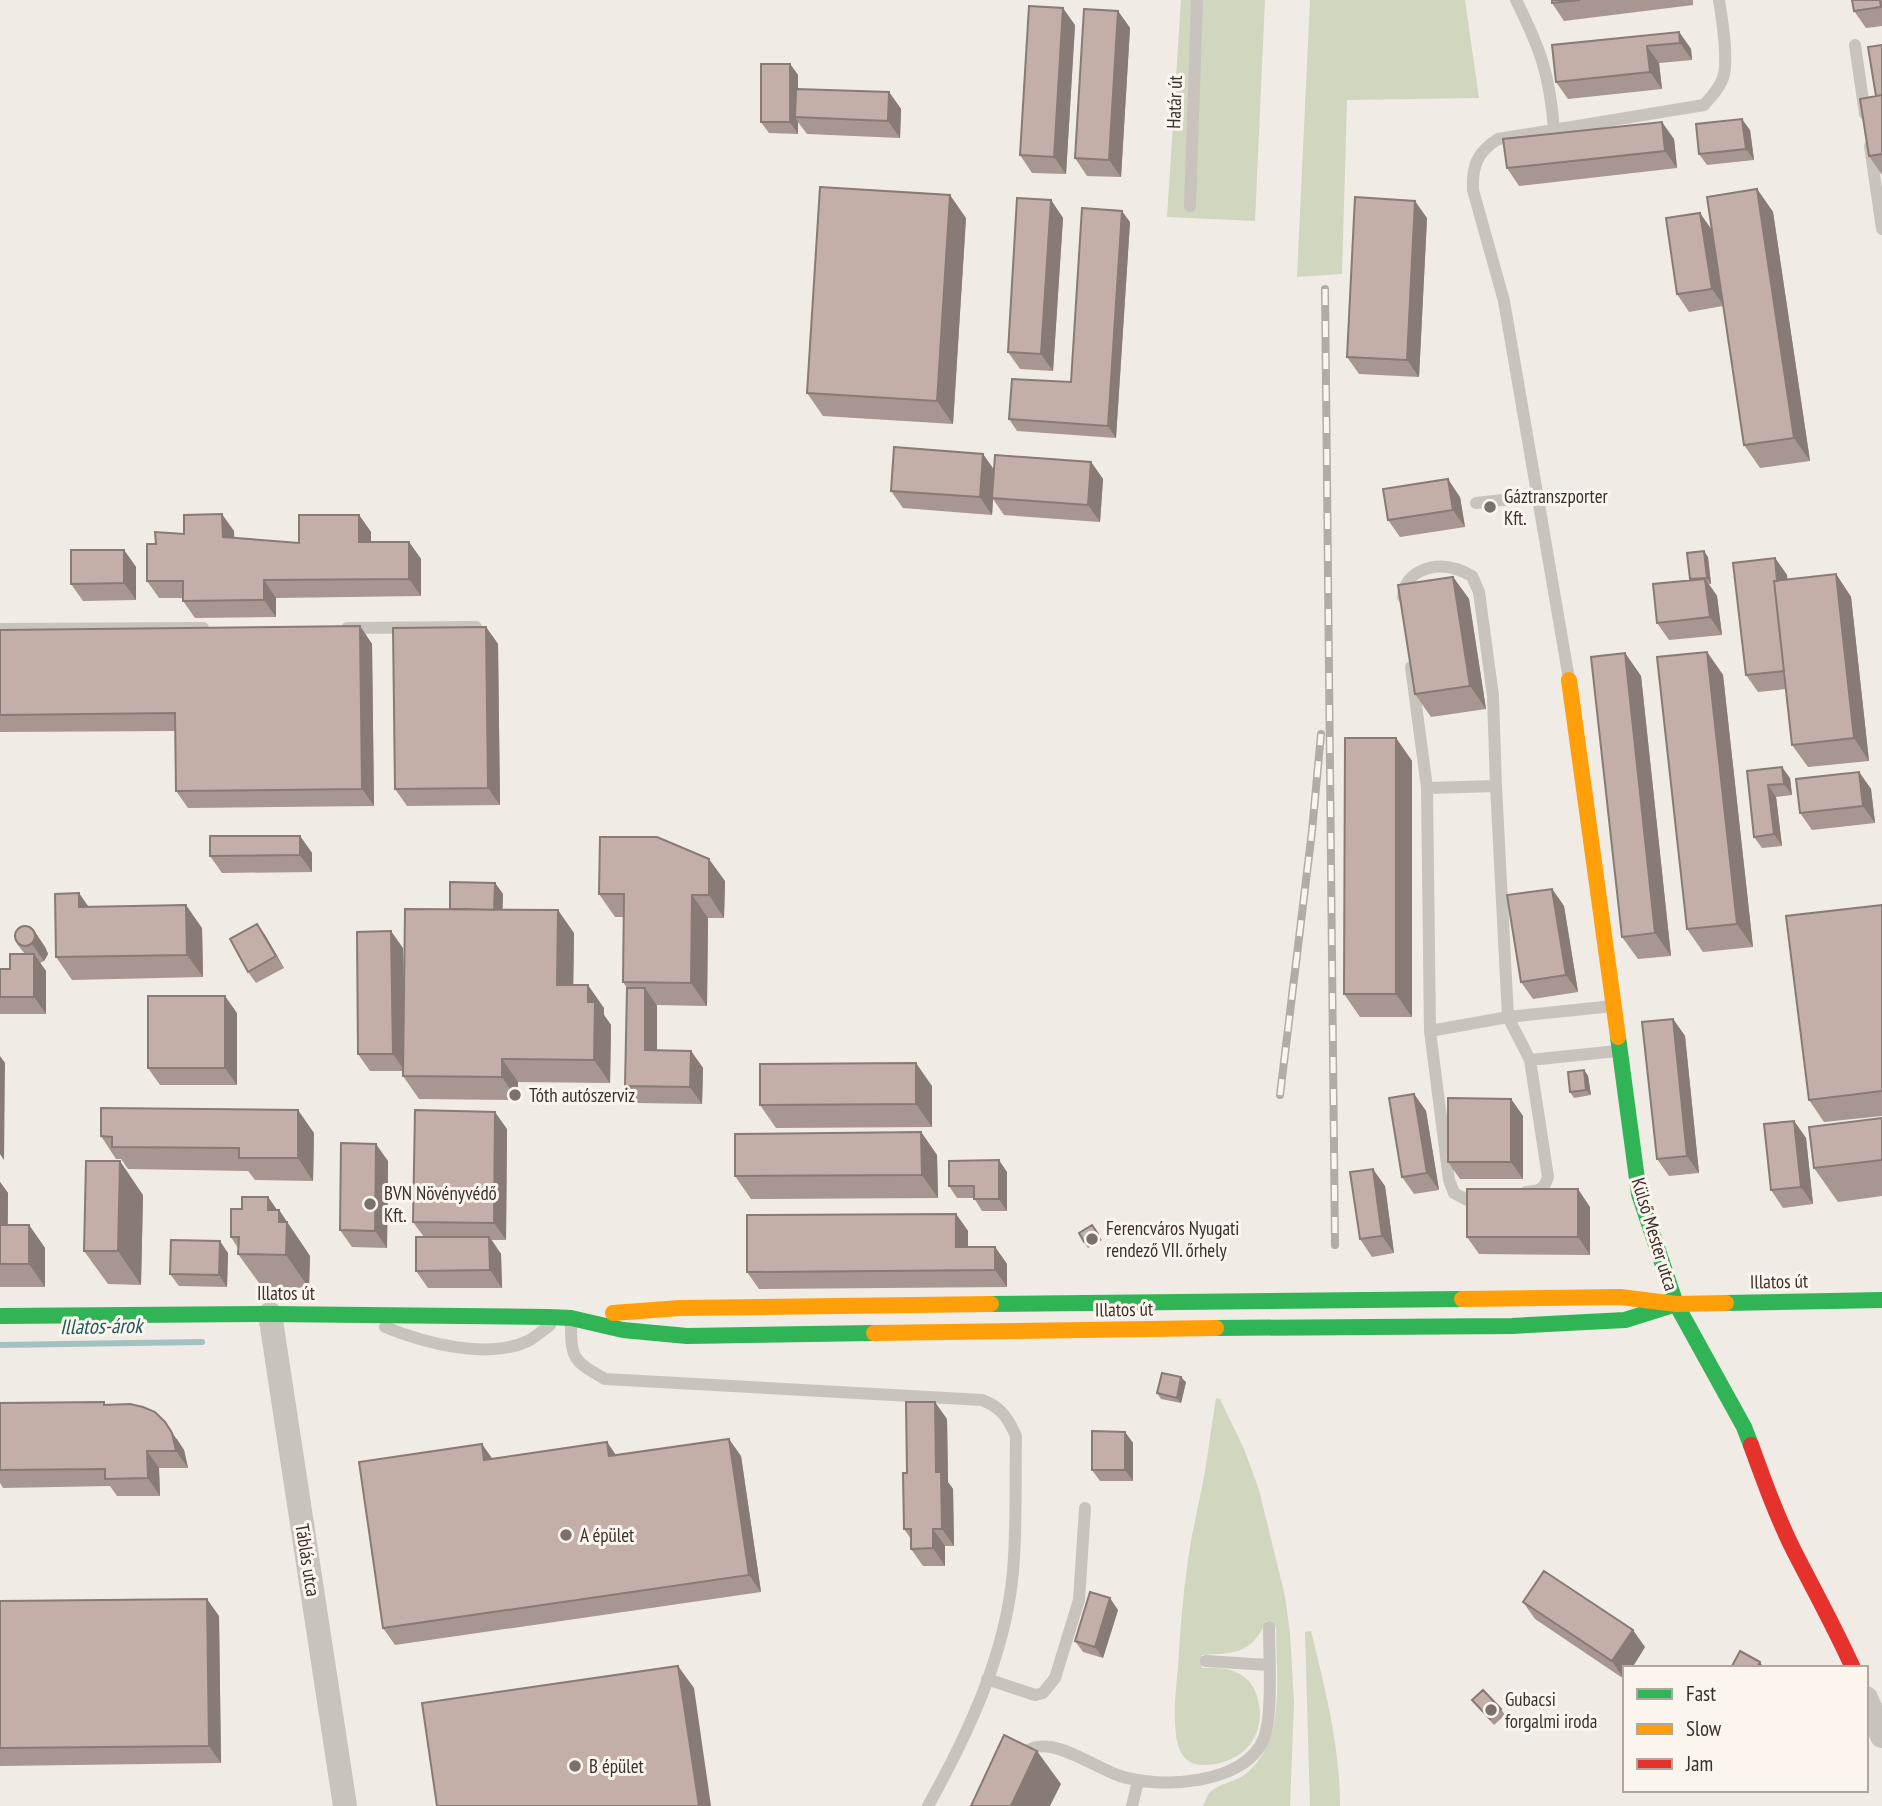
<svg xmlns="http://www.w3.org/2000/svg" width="1882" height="1806" font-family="'PT Sans Narrow',sans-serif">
<rect width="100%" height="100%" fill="#f0ebe5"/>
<!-- green -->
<path fill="#d1d6bf" d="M1181 0H1265L1255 221 1167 217Z
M1310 0H1465L1479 98 1347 100 1342 274 1297 277Z
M1216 1398 1220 1399 1244 1449 1259 1490 1285 1596 1290 1633 1294 1703 1290 1806H1203C1205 1802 1207 1795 1210 1792 1219 1784 1234 1782 1244 1775 1287 1743 1276 1676 1276 1628L1272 1621H1266C1251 1655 1234 1653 1202 1655V1668C1215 1668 1231 1667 1243 1676 1255 1684 1259 1699 1260 1713 1260 1747 1233 1766 1200 1765 1189 1764 1181 1756 1178 1745 1172 1723 1176 1689 1178 1666 1180 1631 1183 1595 1188 1560 1192 1530 1200 1501 1205 1471 1209 1447 1212 1422 1216 1398Z
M1311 1631C1325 1688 1340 1747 1340 1806H1310L1305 1632Z"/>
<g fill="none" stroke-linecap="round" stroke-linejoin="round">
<!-- stream -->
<path stroke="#a1c2c1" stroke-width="6" d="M0 1345 202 1342"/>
<!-- lane -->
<path stroke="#c9c3be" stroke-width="12" d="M1516 0C1540 48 1550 75 1554 130
M1855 45 1865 114
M1870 146 1882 229
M1190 206 1197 0
M1476 503 1537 496
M1403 597C1404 571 1434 562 1456 569 1462 570 1467 574 1472 576L1479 592 1493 696 1496 786
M347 628 476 627
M0 629 203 628
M1411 667 1427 788
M1569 679 1504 301 1473 190C1472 166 1477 152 1498 139L1704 105C1711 97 1720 88 1723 78 1729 60 1722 19 1719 0
M1430 1031 1427 788 1496 786 1508 1017 1530 1060 1548 1177C1544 1190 1539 1191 1526 1192
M1530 1060 1617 1051
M1484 1198 1467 1200 1454 1193 1449 1180 1430 1031 1508 1017 1613 1006
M571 1322C571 1359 573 1361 605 1379L982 1400C1001 1407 1008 1418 1016 1436 1015 1481 1017 1526 1013 1571 1006 1654 968 1734 928 1806
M385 1327C424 1343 488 1360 528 1341 536 1337 543 1330 550 1325
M1206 1661 1268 1665
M987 1679 1035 1695 1043 1693 1055 1678 1079 1600 1085 1508
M1019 1759C1027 1747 1038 1745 1051 1747 1076 1752 1097 1768 1120 1776 1160 1789 1246 1785 1264 1738 1273 1714 1269 1655 1269 1627
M1132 1806 1138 1781"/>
<!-- street -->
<path stroke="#c9c3be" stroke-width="24" d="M270 1314 345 1806
M1866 1698 1882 1736"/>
<!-- fast -->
<path stroke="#30b455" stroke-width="16" d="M1618 1037 1639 1194 1676 1304 1744 1427 1751 1445
M1726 1303 1882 1300
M991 1304 1462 1299
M0 1316 270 1314 549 1317 571 1318 623 1330 687 1336 874 1333
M1216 1328 1512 1326 1625 1320 1676 1304"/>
<!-- slow -->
<path stroke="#ff9f0a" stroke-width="16" d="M1569 680 1618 1037
M1462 1299 1620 1297 1676 1304 1726 1303
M613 1313 680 1308 991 1304
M874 1333 1216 1328"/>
<!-- jam -->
<path stroke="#e5322d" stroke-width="16" d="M1751 1445C1764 1481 1777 1517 1794 1551 1814 1590 1835 1628 1853 1668"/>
<defs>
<path id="rail" d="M1325 289 1335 1245
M1280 1095 1312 831 1321 734"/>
</defs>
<!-- rail casing -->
<use href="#rail" stroke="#b1aca8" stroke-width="8"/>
<!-- rail -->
<use href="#rail" stroke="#fbf5ee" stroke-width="5" stroke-dasharray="16" stroke-linecap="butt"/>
</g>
<!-- wall -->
<path fill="#a89690" d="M1552 0H1693V5L1564 21 1552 3Z
M1882 0V26L1866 28 1854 11Z
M1118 11 1130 28 1121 177 1087 176 1075 158Z
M1075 25 1066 174 1032 173 1020 155Z
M1679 32 1691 49 1692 60 1659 63 1662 89 1568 99 1556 82Z
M1882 45V175L1869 156Z
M790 64 798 75V89L889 92 901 109 900 138 807 134 798 122V134L769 133 761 122Z
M1750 130 1754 160 1707 165 1699 154Z
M1674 139 1677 168 1519 186 1507 168Z
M1757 189 1773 212 1810 461 1760 468 1744 445 1723 306 1689 312 1677 294 1712 229Z
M1051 200 1063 218 1053 371 1020 369 1008 352Z
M966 218 953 424 823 416 807 393Z
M1427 218 1419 377 1359 374 1347 357Z
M1130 222 1116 438 1017 431 1009 419 1071 382Z
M1091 462 1103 479 1100 522 1004 515 993 499 992 515 903 508 891 491 994 470Z
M1460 497 1465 527 1400 537 1388 520Z
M359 515 371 532V542H409L421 559V596L276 598V617L195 618 183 601V598H159L147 581 156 544 184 534 234 531V538L299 543Z
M124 550 136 567V600L83 601 71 584Z
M1708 557 1711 584H1709L1717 596 1722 635 1669 640 1657 623Z
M1775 558 1787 575V580L1836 574 1851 597 1869 761 1808 767 1792 745 1786 689 1758 692 1746 675Z
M1453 577 1469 599 1486 709 1431 717 1415 694Z
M360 626 372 644 374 806 188 808 176 791 175 731 0 732V630Z
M486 627 498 644 500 805 407 806 395 789Z
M1707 652 1723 675 1753 947 1703 952 1687 929Z
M1625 653 1641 676 1671 956 1638 959 1622 937Z
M1396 738 1412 761V1017H1360L1344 994Z
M1747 771 1790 778 1792 795 1776 797 1782 846 1762 848 1754 837Z
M1859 772 1871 789 1875 823 1812 830 1800 813Z
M300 836 312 853V872L222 873 210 856Z
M725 881 724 918H708L707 1006 657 1005V1051H691L703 1068 702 1104 637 1103 625 1086 627 988 623 982 624 917H615L599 894Z
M495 883 503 894 502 910 574 933 573 985 604 1008V1015L611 1025 610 1083 518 1082V1100L419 1099 403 1076V1071H370L358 1054 403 948 404 996 450 909Z
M1552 889 1564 906 1578 992 1533 999 1521 982Z
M1882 905V1116L1824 1122 1809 1100Z
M257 924 265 935 284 968 256 983 248 972Z
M202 928 203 977 72 980 56 957Z
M33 929 45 947 48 954 44 961 40 963 46 971V1014H0V969H10L25 954 17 944Z
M237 1013V1085H160L148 1068Z
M1673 1019 1685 1036 1699 1173 1669 1176 1657 1159Z
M1584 1070 1588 1076 1591 1095 1574 1098 1570 1092Z
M932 1086V1127L776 1128 760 1105Z
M1414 1094 1426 1111 1439 1190 1414 1194 1402 1177Z
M1511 1099 1523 1116V1179H1460L1448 1162Z
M1882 1118V1196L1838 1202 1814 1168Z
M1794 1121 1806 1138 1813 1204 1783 1208 1771 1190Z
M507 1129 506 1240H492L501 1254 502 1288H428L416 1271 424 1237 413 1222Z
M921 1132 937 1155 938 1198 751 1199 735 1176Z
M314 1133 313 1181 255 1180 248 1171 128 1169 121 1159H116L101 1136Z
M388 1161 387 1248 352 1247 340 1230Z
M1007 1172V1211H982L974 1198H957L949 1186Z
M0 1182 8 1193V1225H29L45 1248V1287H0Z
M1385 1186 1394 1253 1372 1257 1360 1239Z
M143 1195 141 1285 108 1284 84 1251Z
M268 1197 277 1210H279L310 1256 309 1288 262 1287 238 1254V1248L231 1237 242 1209Z
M1590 1207V1255L1479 1254 1467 1237Z
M956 1214 968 1231V1247H995L1007 1264V1287L759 1289 747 1272Z
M1096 1231 1102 1240 1088 1248 1084 1242Z
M228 1253 227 1287 179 1286 170 1274Z
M1186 1382 1181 1403 1161 1399 1157 1393Z
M104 1402 106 1405 177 1439 184 1450 188 1468H159L160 1496H117L110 1486 3 1488 0 1483V1403Z
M947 1419 948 1482 953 1489 954 1546H945V1566H923L911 1549V1539L904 1529 907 1473Z
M1125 1432 1133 1443V1481H1100L1092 1470Z
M607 1442 616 1455 741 1456 761 1592 395 1645 383 1628 492 1459Z
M0 1601 219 1616 221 1763 0 1766Z
M1523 1602 1645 1647 1632 1668H1625L1624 1679 1535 1619Z
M1118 1610 1103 1658 1083 1652 1075 1641Z
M1472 1700 1501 1709 1505 1715 1494 1725Z"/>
<!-- shaded-wall -->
<path fill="#887a75" d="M1063 8 1075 25 1066 174 1054 157Z
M1118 11 1130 28 1121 177 1109 160Z
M1679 32 1691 49 1692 60 1680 43Z
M1647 46 1659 63 1662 89 1650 72Z
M790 64 798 75V117H795L798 122V134L790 122Z
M889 92 901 109 900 138 888 121Z
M1742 119 1750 130 1754 160 1746 149Z
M1662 122 1674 139 1677 168 1665 151Z
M1757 189 1773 212 1810 461 1794 438Z
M950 195 966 218 953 424 937 401Z
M1051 200 1063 218 1053 371 1041 354Z
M1415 201 1427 218 1419 377 1407 360Z
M1122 211 1130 222 1116 438 1108 426Z
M1700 213 1712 230 1724 306 1712 289Z
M983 454 995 471 992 515 980 497Z
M1091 462 1103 479 1100 522 1088 505Z
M1448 479 1460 497 1465 527 1453 510Z
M222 514 234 531 235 554 223 537Z
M359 515 371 532V559L359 542Z
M409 542 421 559V596L409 579Z
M124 550 136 567V600L124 583Z
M1704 551 1708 557 1711 584 1707 578Z
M1775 558 1787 575 1799 688 1787 671Z
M1836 574 1851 597 1869 761 1854 738Z
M1453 577 1469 599 1486 709 1470 686Z
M1705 579 1717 596 1722 635 1710 617Z
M264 580 276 598V617L264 600Z
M360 626 372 644 374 806 362 789Z
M486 627 498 644 500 805 488 788Z
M1707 652 1723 675 1753 947 1737 924Z
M1625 653 1641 676 1671 956 1655 933Z
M1396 738 1412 761V1017L1396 994Z
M1782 767 1790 778 1792 795 1784 784Z
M1859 772 1871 789 1875 823 1863 806Z
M1768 785 1776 797 1782 846 1774 834Z
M300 836 312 853V872L300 855Z
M709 859 725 881 724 918 709 895Z
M495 883 503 894 502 932 494 921Z
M1552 889 1564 906 1578 992 1566 975Z
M79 893 95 916 79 907Z
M692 895 708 918 707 1006 691 983Z
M186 905 202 928 203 977 187 955Z
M558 910 574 933 573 1007 557 985Z
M257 924 265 935 284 968 276 956Z
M33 929 45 947 48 954 44 961 32 944Z
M391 931 403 948 405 1071 393 1054Z
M34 954 46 971V1014L34 997Z
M588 985 604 1008V1015L611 1025 610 1083 594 1060 588 1002Z
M645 988 657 1006V1068L645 1050Z
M225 996 237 1013V1085L225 1068Z
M1673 1019 1685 1036 1699 1173 1687 1156Z
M691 1051 703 1068 702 1104 690 1087Z
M0 1056 5 1063 4 1160 0 1154Z
M502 1059 518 1082V1100L502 1077Z
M916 1063 932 1086V1127L916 1104Z
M1584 1070 1588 1076 1591 1095 1586 1090Z
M1414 1094 1426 1111 1439 1190 1427 1173Z
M1511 1099 1523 1116V1179L1511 1162Z
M298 1110 314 1133 313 1181 298 1158Z
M495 1112 507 1129 506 1240 494 1223Z
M1794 1121 1806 1138 1813 1204 1801 1187Z
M921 1132 937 1155 938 1198 922 1175Z
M376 1144 388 1161 387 1248 375 1231Z
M999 1160 1007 1172V1211L999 1199Z
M120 1161 143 1195 141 1285 118 1251Z
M1373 1169 1385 1186 1394 1253 1382 1236Z
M0 1182 8 1193 7 1247 0 1237Z
M1578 1189 1590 1207V1255L1578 1237Z
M268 1197 279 1213V1210L310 1256 309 1288 286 1255 268 1210Z
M956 1214 968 1231V1265L956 1247Z
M29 1225 45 1248V1287L29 1264Z
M489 1237 501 1254 502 1288 490 1270Z
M220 1241 228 1253 227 1287 219 1275Z
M995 1247 1007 1264V1287L995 1270Z
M1181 1377 1186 1382 1181 1403 1177 1398Z
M935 1402 947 1419 948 1482 953 1489 954 1546 942 1529 936 1472Z
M165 1422 184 1450 188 1468 176 1451Z
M1125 1432 1133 1443V1481L1125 1470Z
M729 1439 741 1456 761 1592 749 1575Z
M607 1442 619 1460 609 1456Z
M482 1444 494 1461 484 1460Z
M147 1451 159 1468 160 1496 148 1478Z
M933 1529 945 1546V1566L933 1548Z
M1110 1598 1118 1610 1103 1658 1095 1647Z
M207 1599 219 1616 221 1763 209 1746Z
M1633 1630 1645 1647 1632 1668H1625L1624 1679 1612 1661Z
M1760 1662 1764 1668H1757Z
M678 1666 694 1688 711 1806H699Z
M1037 1751 1061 1784 1050 1806H1011Z"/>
<!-- building -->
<path fill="#c3afa7" stroke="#887a75" stroke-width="2" d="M1552 0H1580L1552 3Z
M1852 0H1880L1881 7 1854 11Z
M1029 6 1063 8 1054 157 1020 155Z
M1084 9 1118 11 1109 160 1075 158Z
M1679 32 1680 43 1647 46 1650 72 1556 82 1552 45Z
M1882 45V95L1876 96 1868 47Z
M761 64H790V122H761Z
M796 89 889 92 888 121 795 117Z
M1882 95V154L1869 156 1860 99Z
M1742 119 1746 149 1699 154 1696 124Z
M1662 122 1665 151 1507 168 1503 139Z
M820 187 950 195 937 401 807 393Z
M1757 189 1794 438 1744 445 1707 197Z
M1355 197 1415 201 1407 360 1347 357Z
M1017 198 1051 200 1041 354 1008 352Z
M1082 208 1122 211 1108 426 1009 419 1012 379 1071 382Z
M1700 213 1712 289 1677 294 1666 218Z
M894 447 983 454 980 497 891 491Z
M995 455 1091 462 1088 505 992 498Z
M1448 479 1453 510 1388 520 1383 489Z
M222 514 223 537 299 543V515H359V542H409V579L264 580V600L183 601V581H147V544H156L155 532 184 534V515Z
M71 550H124V583L71 584Z
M1704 551 1707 578 1690 579 1687 553Z
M1775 558 1777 581H1774L1784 671 1746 675 1733 563Z
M1836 574 1854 738 1792 745 1774 581Z
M1453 577 1470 686 1415 694 1398 585Z
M1705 579 1710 617 1657 623 1653 584Z
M360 626 362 789 176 791 175 713 0 715V630Z
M486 627 488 788 395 789 393 628Z
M1707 652 1737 924 1687 929 1657 657Z
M1625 653 1655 933 1622 937 1591 657Z
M1345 738H1396V994H1344Z
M1782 767 1784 784 1768 785 1774 834 1754 837 1747 771Z
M1859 772 1863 806 1800 813 1796 779Z
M210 836H300V855L210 856Z
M600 837H657L709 859V895H692L691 983 623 982 624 894H599Z
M450 882 495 883 494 910 450 909Z
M1552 889 1566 975 1521 982 1507 895Z
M79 893V907L186 905 187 955 56 957 55 894Z
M1882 905V1091L1809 1100 1786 916Z
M405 909 558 910 557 985H588V1002H595L594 1060 502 1059V1077L403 1076Z
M257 924 276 956 248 972 230 939Z
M15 936a10 10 0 1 1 20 0a10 10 0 1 1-20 0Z
M391 931 393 1054H358L357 932Z
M10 954H34V997H0V969H10Z
M627 988H645V1050L691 1051 690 1087 625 1086Z
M148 996H225V1068H148Z
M1673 1019 1687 1156 1657 1159 1642 1022Z
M916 1063V1104L760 1105V1064Z
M1584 1070 1586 1090 1570 1092 1568 1072Z
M1414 1094 1427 1173 1402 1177 1389 1098Z
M1448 1098 1511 1099V1162H1448Z
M101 1108 298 1110V1158H239V1148L112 1147V1137L101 1136Z
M415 1110 495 1112 494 1223 413 1222Z
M1882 1118V1160L1814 1168 1809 1127Z
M1794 1121 1801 1187 1771 1190 1764 1124Z
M921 1132 922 1175 735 1176V1134Z
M341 1143 376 1144 375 1231 340 1230Z
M999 1160V1199H974V1186H949V1161Z
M86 1161H120L118 1251H84Z
M1373 1169 1382 1236 1360 1239 1350 1172Z
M1467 1189H1578V1237H1467Z
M242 1197H268V1210H279V1222H287L286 1255 238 1254 239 1237H231V1209H242Z
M956 1214V1247H995V1270L747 1272V1215Z
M0 1225H29V1264H0Z
M1092 1225 1098 1234 1084 1242 1079 1233Z
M416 1237H489L490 1270 416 1271Z
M171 1240 220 1241 219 1275 170 1274Z
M1162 1373 1181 1377 1177 1398 1157 1393Z
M104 1402V1405L130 1404 143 1407 155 1412 165 1422 172 1433 176 1451H147L148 1478 105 1479V1469L0 1470V1403Z
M906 1402H935L936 1472H941L942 1529H933V1548L911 1549V1529H904L903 1473H907Z
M1092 1431 1125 1432V1470H1092Z
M729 1439 749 1575 383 1628 359 1462 482 1444 484 1460 607 1442 609 1456Z
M1544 1571 1633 1630 1612 1661 1523 1602Z
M1090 1592 1110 1598 1095 1647 1075 1641Z
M207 1599 209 1746 0 1748V1601Z
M1740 1651 1760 1662 1757 1668H1735L1732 1666Z
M678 1666 699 1806H437L422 1703Z
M1483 1690 1501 1709 1490 1719 1472 1700Z
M1004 1735 1037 1751 1011 1806H971Z"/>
<!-- markers -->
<g fill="#7a716c" stroke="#fbf5ee" stroke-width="2.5">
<circle cx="1490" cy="507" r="7"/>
<circle cx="515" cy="1095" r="7"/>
<circle cx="370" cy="1204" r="7"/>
<circle cx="1092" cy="1239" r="7"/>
<circle cx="566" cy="1535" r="7"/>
<circle cx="1491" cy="1710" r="7"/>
<circle cx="575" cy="1766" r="7"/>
</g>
<g text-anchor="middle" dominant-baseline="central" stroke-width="6" stroke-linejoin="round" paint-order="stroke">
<!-- street labels -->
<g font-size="19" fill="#3b302b" stroke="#fbf5ee">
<text transform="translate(1174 102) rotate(-88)">Határ út</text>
<text transform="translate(1655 1234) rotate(73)">Külső Mester utca</text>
<text transform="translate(1779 1281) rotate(-1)">Illatos út</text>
<text x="286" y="1293">Illatos út</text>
<text transform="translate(1124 1309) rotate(-1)">Illatos út</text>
<text transform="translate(308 1560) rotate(81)">Táblás utca</text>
</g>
<!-- poi labels -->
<g font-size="19" fill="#3b302b" stroke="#fbf5ee" text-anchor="start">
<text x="1504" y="496">Gáztranszporter<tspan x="1504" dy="22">Kft.</tspan></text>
<text x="529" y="1095">Tóth autószerviz</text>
<text x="384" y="1193">BVN Növényvédő<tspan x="384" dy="22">Kft.</tspan></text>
<text x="1106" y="1228">Ferencváros Nyugati<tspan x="1106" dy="22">rendező VII. őrhely</tspan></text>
<text x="580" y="1535">A épület</text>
<text x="1505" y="1699">Gubacsi<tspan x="1505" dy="22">forgalmi iroda</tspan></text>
<text x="589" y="1766">B épület</text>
</g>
<!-- water labels -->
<g font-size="21" font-style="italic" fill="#1f5a5e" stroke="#fbf5ee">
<text transform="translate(101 1326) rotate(-1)">Illatos-árok</text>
</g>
</g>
<!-- legend -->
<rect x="1623" y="1666" width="245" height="126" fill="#fbf5ee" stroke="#aea6a0" stroke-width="2"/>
<rect x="1637" y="1689" width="35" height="10" fill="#30b455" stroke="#aea6a0" stroke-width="2"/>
<text x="1686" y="1701" font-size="21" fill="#3b302b">Fast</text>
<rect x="1637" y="1724" width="35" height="10" fill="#ff9f0a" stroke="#aea6a0" stroke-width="2"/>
<text x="1686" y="1736" font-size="21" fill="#3b302b">Slow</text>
<rect x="1637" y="1759" width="35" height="10" fill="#e5322d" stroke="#aea6a0" stroke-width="2"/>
<text x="1686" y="1771" font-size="21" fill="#3b302b">Jam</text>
</svg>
